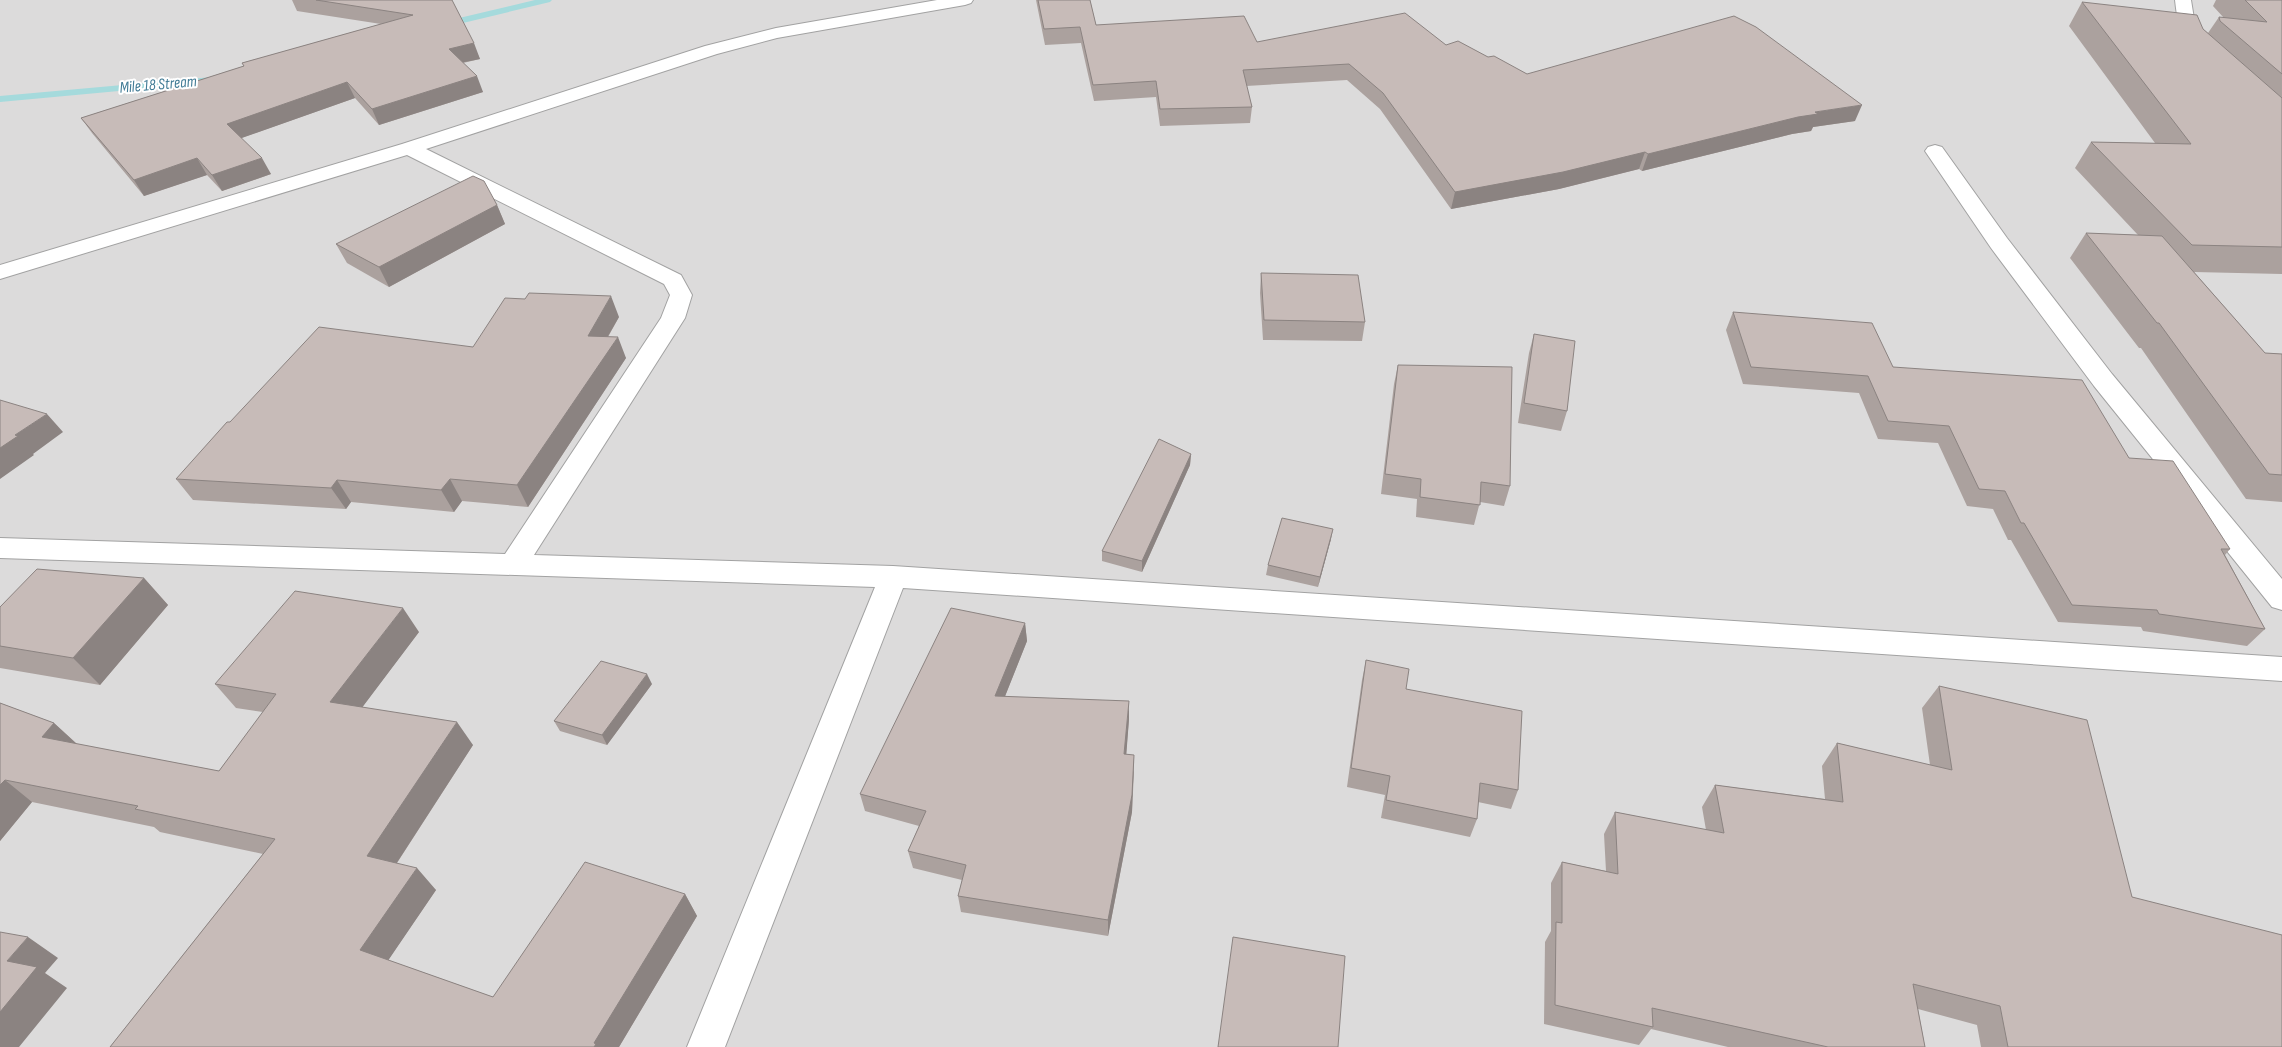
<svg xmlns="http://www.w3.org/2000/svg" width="2282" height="1047" font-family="'Sofia Sans Condensed',sans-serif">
<rect width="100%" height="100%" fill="#efeae4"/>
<!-- residential -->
<path fill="#dcdbdb" d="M0 0H2282V1047H0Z"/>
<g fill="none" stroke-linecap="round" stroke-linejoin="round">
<!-- stream -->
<path fill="#a5dadc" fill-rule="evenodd" d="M535 0H552L550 2 442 28 437 25 438 23Z
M212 77 217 80 216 82 0 102V96Z"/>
<defs>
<path id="street" d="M937 0H973L971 3 965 5 777 38 717 54 426 149 681 275 692 295 685 318 534 555 893 566 2282 657V681L903 588 725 1047H687L875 587 0 558V538L505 554 661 318 670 295 664 284 407 155 0 279V265L402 144 705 46 776 28Z
M2175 0H2191L2195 25 2205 49 2202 53H2190C2180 38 2177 18 2175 0Z
M1935 145 1942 147 2007 238 2112 374 2282 579V610L2272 607 2094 386 1991 248 1925 151 1928 147Z"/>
</defs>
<!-- street casing -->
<use href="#street" stroke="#a2a2a2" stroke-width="2"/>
<!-- street -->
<use href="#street" fill="#fff" fill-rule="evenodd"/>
</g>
<!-- wall -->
<path fill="#aba19e" d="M292 0H452L480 59 463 63 483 92 379 125 355 98 241 138 271 174 222 191 207 175 144 196 92 133 81 118 244 66 242 63 381 24 297 11Z
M1036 0H1090L1096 25 1257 42 1446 45 1488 57 1527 74 1855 121 1813 127 1811 131 1792 134 1642 171 1639 169 1559 189 1451 209 1380 109 1347 80 1246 86 1252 107 1250 123 1160 126 1156 97 1094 101 1081 43 1045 45Z
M2216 0H2282V274L2194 272 2265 353 2282 354V502L2246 499 2141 348H2139L2070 258 2086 233 2138 235 2075 168 2091 142 2155 143 2069 26 2082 2 2203 29 2208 33 2219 17 2224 18 2213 6Z
M497 205 505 224 389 287 347 263 336 244Z
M1261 273 1365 322 1362 341 1263 340 1260 293Z
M1733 312 1893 367 2129 458 2230 549 2225 555 2265 629 2247 646 2143 631 2141 627 2058 622 2011 540H2008L1993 509 1967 506 1938 443 1878 439 1859 393 1743 384 1726 330Z
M619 317 608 337 626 358 528 507 462 501 454 512 351 502 346 509 193 500 176 479 230 422 473 347Z
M1534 334 1567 411 1561 431 1518 423 1529 353Z
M1398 365 1510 486 1504 506 1480 502 1474 525 1416 517 1417 499 1381 494 1394 384Z
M1191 454 1190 465 1142 572 1102 561V551Z
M1331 539 1318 587 1266 575 1268 565Z
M144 578 168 605 100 685 0 668V607Z
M1025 623 1027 641 1005 696 1129 719 1126 754 1134 772 1132 812 1108 936 961 912 958 896 962 880 913 868 908 851 919 826 865 811 860 794Z
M419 632 362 707 473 745 397 863 436 890 388 960 493 997 685 894 697 916 619 1047H110L263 854 160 832 154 827 32 802 0 841V703L54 723 77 744 219 771 263 712 236 708 215 684Z
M1366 660 1406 689 1518 790 1511 809 1478 802 1477 819 1470 837 1381 818 1385 795 1347 787 1362 680Z
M652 684 607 745 560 731 554 721Z
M1939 686 2132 897 2282 1047H1981L1977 1025 1918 1009 1925 1047H1728L1651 1029 1639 1045 1544 1024 1545 942 1551 931V883L1562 862 1606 871 1604 834 1615 812 1706 830 1702 807 1715 785 1825 799 1822 766 1837 743 1930 765 1922 708Z"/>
<!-- shaded-wall -->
<path fill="#8b8381" d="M474 43 480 59 455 64 449 49Z
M477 76 483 92 379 125 372 109Z
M347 82 355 98 236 140 227 124Z
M1862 105 1855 121 1813 127 1811 131 1792 134 1642 171 1648 154 1815 112Z
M1645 152 1639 169 1559 189 1451 209 1455 192Z
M197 158 207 175 144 196 134 180Z
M262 158 271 174 222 191 212 175Z
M497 205 505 224 389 287 379 267Z
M611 296 619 317 596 357 588 336Z
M618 337 626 358 528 507 517 485Z
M47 414 63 432 33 454 34 455 0 479V448L15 435Z
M1191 454 1190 465 1142 572V561Z
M450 479 462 501 454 512 441 490Z
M337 480 351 502 346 509 331 488Z
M1333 529 1331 539 1318 587 1320 577Z
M144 578 168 605 100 685 73 658Z
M403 608 419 632 349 725 330 702Z
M1025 623 1027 641 998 714 995 696Z
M647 674 652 684 607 745 602 735Z
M1129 701V719L1125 772 1124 754Z
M457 722 473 745 387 878 367 856Z
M54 723 79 746 42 737Z
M1134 755 1132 812 1108 936V920Z
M5 780 32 802 0 841V785Z
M417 868 436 890 381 971 360 950Z
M685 894 697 916 619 1047H594V1043Z
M28 937 58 958 45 973 67 988 19 1047H0V1012L7 961Z"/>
<!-- building -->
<path fill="#c7bbb8" stroke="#8b8381" d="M316 0H452L474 43 449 49 477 76 372 109 347 82 227 124 262 158 212 175 197 158 134 180 81 118 244 66 242 63 413 15Z
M1038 0H1090L1096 25 1244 16 1257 42 1405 13 1446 45 1458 41 1488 57 1494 56 1527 74 1734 16 1756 27 1862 105 1815 112 1818 114 1798 117 1648 154 1645 152 1563 172 1455 192 1383 93 1349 64 1243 70 1252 107 1160 109 1156 81 1093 85 1080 27 1044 29Z
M2245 0H2282V74L2220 21 2219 17 2267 22Z
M2082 2 2197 15 2203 29 2282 98V247L2192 245 2091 142 2191 144Z
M473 176 484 181 497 205 379 267 336 244Z
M2086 233 2162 236 2265 353 2282 354V475L2269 474 2159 323H2157Z
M1261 273 1358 275 1365 322 1264 320Z
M529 293 611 296 588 336 618 337 517 485 450 479 441 490 337 480 331 488 176 479 227 422H230L319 327 473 347 505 298 525 299Z
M1733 312 1872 323 1893 367 2082 380 2129 458 2173 461 2230 549H2221L2265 629 2159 614 2157 610 2072 605 2024 523H2021L2005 491 1979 489 1949 426 1888 421 1868 376 1751 367Z
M1534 334 1575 341 1567 411 1524 403Z
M1398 365 1512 367 1510 486 1481 482 1480 505 1420 497 1421 479 1385 474Z
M0 400 47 414 15 435 18 436 0 448Z
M1159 439 1191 454 1142 561 1102 551Z
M1282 518 1333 529 1320 577 1268 565Z
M37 569 144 578 73 658 0 646V607Z
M295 591 403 608 330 702 457 722 367 856 417 868 360 950 493 997 585 862 685 894 594 1043 596 1044 594 1047H110L275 839 135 809 138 806 5 780 0 785V703L54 723 42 737 219 771 276 694 215 684Z
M951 608 1025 623 995 696 1129 701 1124 754 1134 755 1132 795 1108 920 958 896 966 865 908 851 926 811 860 794Z
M1366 660 1409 669 1406 689 1522 711 1518 790 1480 783 1477 819 1386 800 1390 776 1351 768Z
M601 661 647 674 602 735 554 721Z
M1939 686 2087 720 2132 897 2282 935V1047H2008L2000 1006 1913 984 1925 1047H1828L1652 1008 1653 1027 1555 1005 1556 922 1562 923V862L1618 874 1615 812 1724 833 1715 785 1843 802 1837 743 1952 770Z
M0 932 28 937 7 961 37 967 0 1012Z
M1233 937 1345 956 1338 1047H1218Z"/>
<g text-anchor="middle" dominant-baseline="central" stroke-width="4" stroke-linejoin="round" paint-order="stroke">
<!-- far-water labels -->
<g font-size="16" font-style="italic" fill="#427c96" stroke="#fff">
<text transform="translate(158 85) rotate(-5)">Mile 18 Stream</text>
</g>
</g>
</svg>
